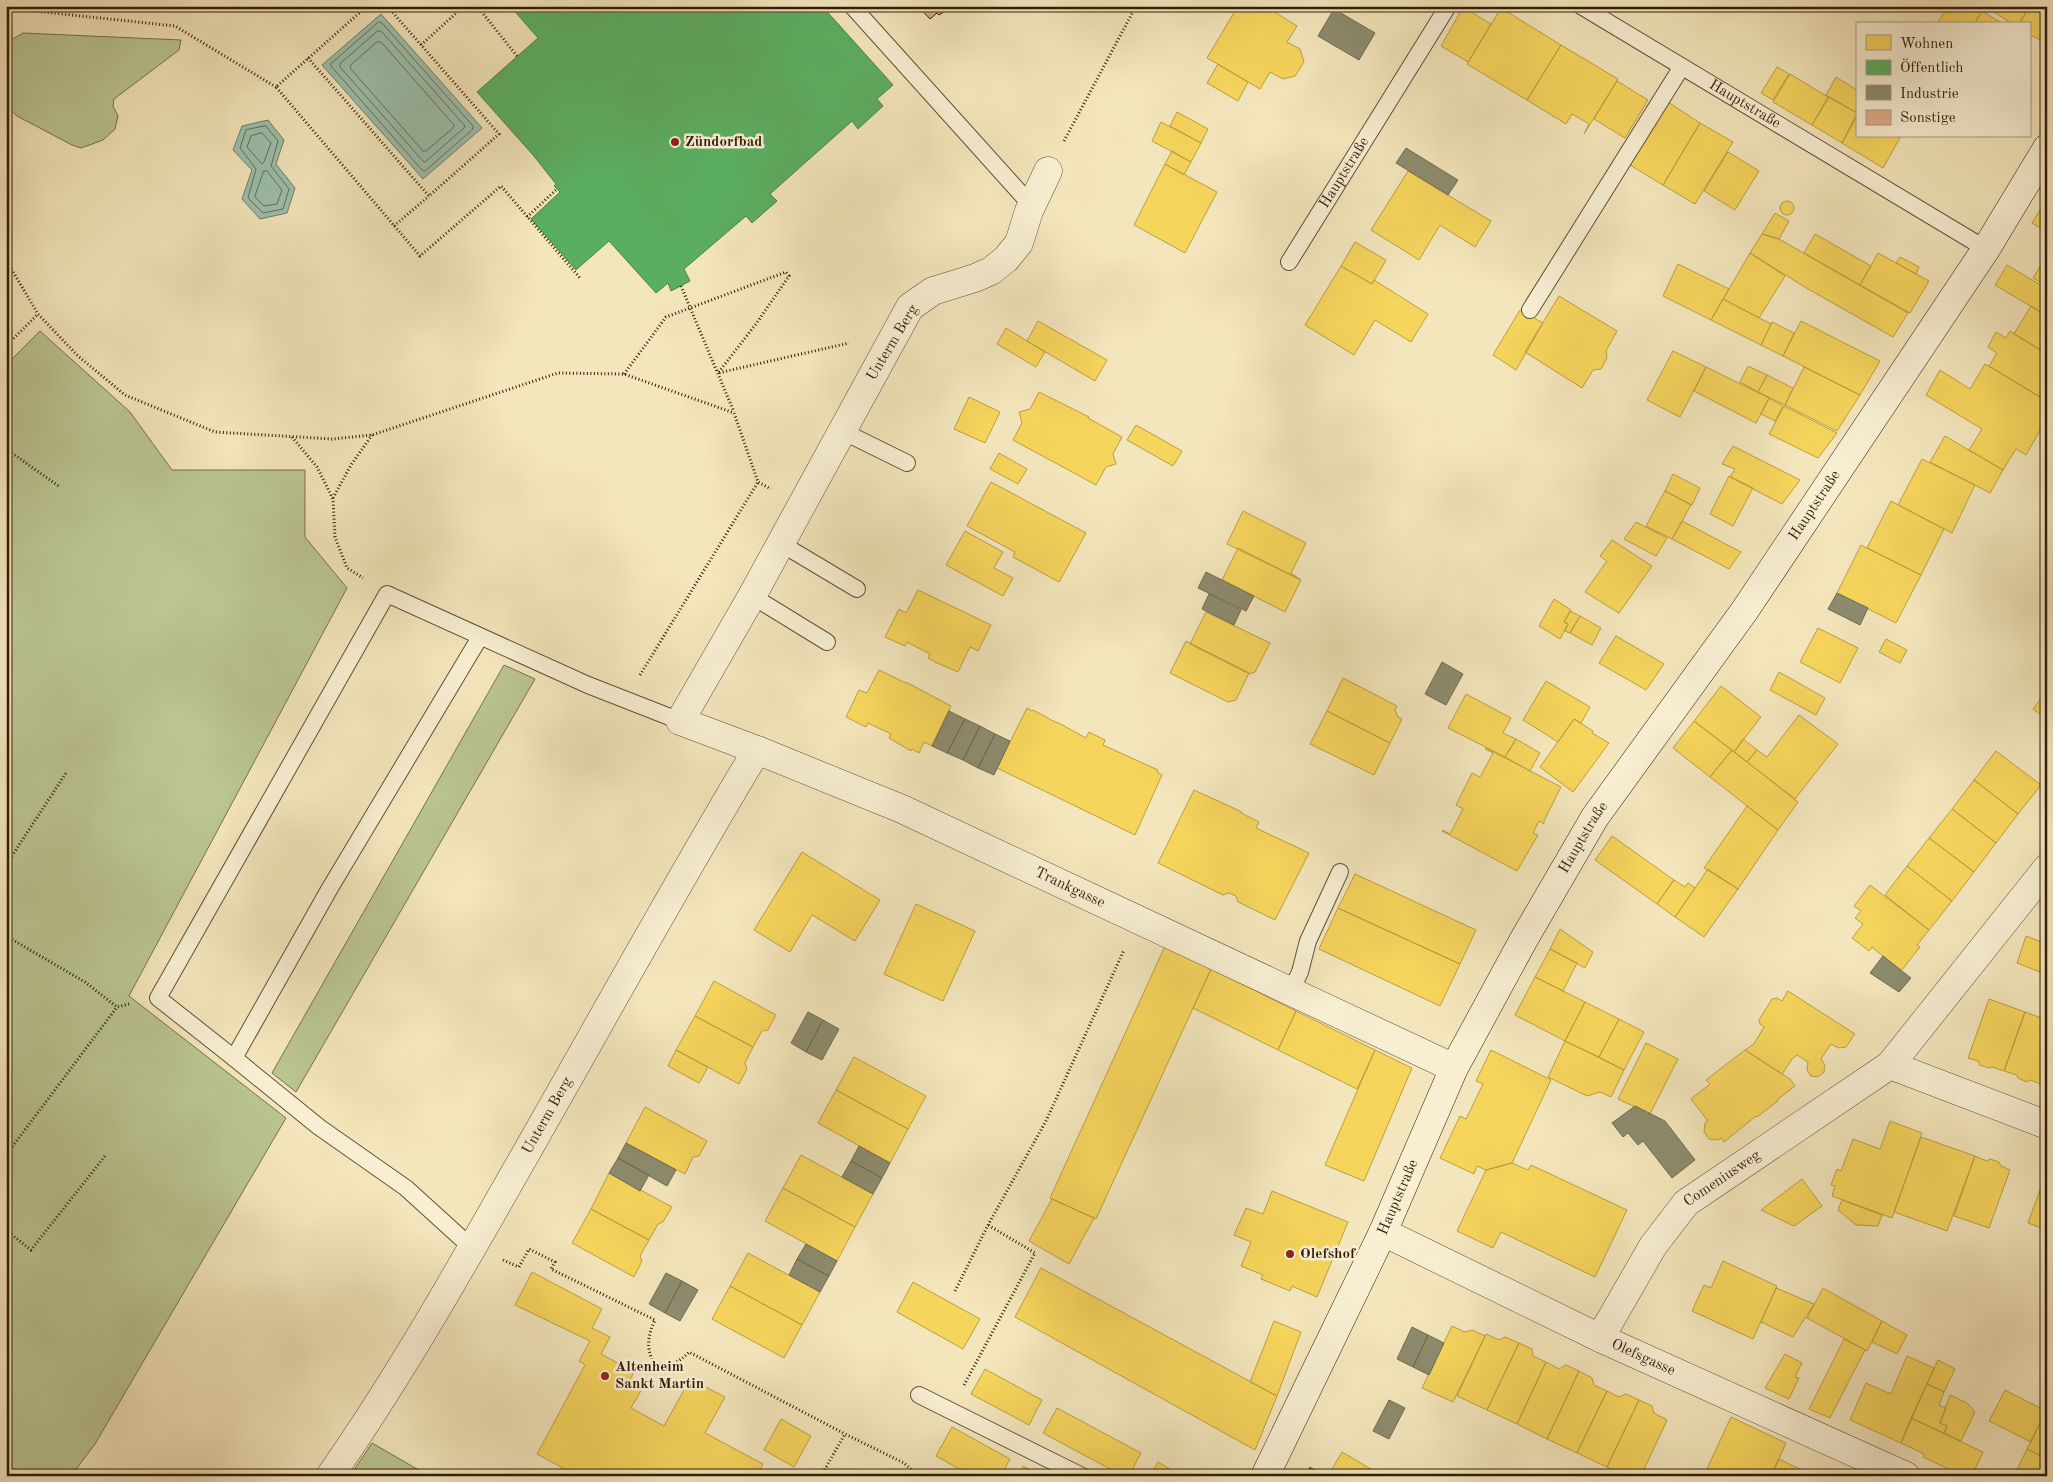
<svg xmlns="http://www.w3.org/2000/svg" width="2053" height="1482" font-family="'Old Standard TT',serif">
<rect width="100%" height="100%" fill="#f4e6bc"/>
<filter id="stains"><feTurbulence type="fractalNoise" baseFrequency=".004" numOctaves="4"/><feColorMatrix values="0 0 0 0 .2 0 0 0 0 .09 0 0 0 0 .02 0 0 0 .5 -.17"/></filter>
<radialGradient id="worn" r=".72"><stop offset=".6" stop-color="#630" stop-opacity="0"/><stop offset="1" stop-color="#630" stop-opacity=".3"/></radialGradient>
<!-- green -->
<path fill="#bac592" stroke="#76704e" d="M23 33 181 40 179 50 114 99 113 106 118 116 115 129 103 140 81 148 72 145 17 116 6 106V43Z
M40 331 130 412 172 470H305V537L347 588 129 996 286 1118 95 1444 71 1476H6V365Z
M504 665 535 679 296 1092 272 1073Z
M372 1443 429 1476H350Z"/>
<!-- water -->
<path fill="#9cc0ac" stroke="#717e6b" d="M381 14 482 128 423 179 322 65Z
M268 120 284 140 276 164 295 188 287 213 260 219 242 199 252 170 233 150 242 126Z"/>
<!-- homes -->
<path fill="#f6d55c" stroke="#bb9e43" d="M1238 6H1265L1297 26 1287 42 1300 49 1304 62 1295 76 1283 79 1270 72 1260 89 1207 58Z
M1948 6H1980L1984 8 1974 24H1937Z
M1995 6H2028L2029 7 2019 24H2013L1992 11Z
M1463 7 1491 24 1468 62 1441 46Z
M2029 7 2047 17V44L2029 34V24H2019Z
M1501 8 1561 45 1527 100 1467 64Z
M1982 11 2003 24H1974Z
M1561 45 1618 79 1584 134 1589 124 1572 114 1566 124 1527 100Z
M1218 64 1248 82 1238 101 1207 83Z
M1777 67 1789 74 1773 100 1761 93Z
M1790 74 1828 97 1812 125 1773 102Z
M1836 77 1857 90V113L1826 95Z
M1617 81 1648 100 1625 138 1594 119Z
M1829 97 1857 113 1842 143 1812 125Z
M1668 102 1700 123 1663 185 1630 165Z
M1177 112 1208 129 1201 143 1170 126Z
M1857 116V136H1901L1883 168 1842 143Z
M1161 122 1201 143 1191 162 1152 141Z
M1700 123 1733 142 1695 204 1663 185Z
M1172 151 1191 162 1184 175 1165 164Z
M1728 152 1759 171 1735 210 1704 191Z
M1165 164 1217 192 1185 253 1134 225Z
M1408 171 1491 221 1475 247 1440 225 1419 260 1371 230Z
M2047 199V232L2032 223Z
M1780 208a7 7 0 1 1 14 0a7 7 0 1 1-14 0Z
M1775 213 1789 221 1779 239 1762 234Z
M1762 234 1779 239 1908 313 1893 337 1808 289 1750 253Z
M1815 234 1871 266 1860 285 1804 253Z
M1355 242 1386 260 1372 284 1341 266Z
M1750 253 1785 276 1759 318 1723 299Z
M1878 253 1929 281 1910 313 1860 285Z
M2047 255V286L2033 278Z
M1900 257 1919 267 1916 274 1896 263Z
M1678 264 1729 289 1711 320 1663 296Z
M2007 265 2047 289V316L1995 285Z
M1341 266 1372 284 1374 280 1428 314 1411 342 1375 320 1354 355 1305 325Z
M1559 296 1617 331 1606 351 1607 358 1601 369 1593 370 1582 388 1525 352Z
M1723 299 1771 324 1761 345 1711 320Z
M2031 306 2047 316V354L2014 334Z
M1520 310 1543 323 1516 370 1493 355Z
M1038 321 1107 360 1095 381 1027 341Z
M1801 321 1880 361 1860 395 1783 356Z
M1772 322 1794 333 1783 356 1761 345Z
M1006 328 1045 352 1036 367 997 344Z
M2010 331 2047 354V393L2043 399 1989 366 1997 353 1988 347 1996 332 2006 338Z
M1673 351 1706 367 1680 417 1647 400Z
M1985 364 2047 401V418L2026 455 2016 449 2003 470 1969 450 1982 429 1926 395 1940 370 1970 389Z
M1748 366 1767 375 1758 392 1740 382Z
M1706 367 1769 398 1756 423 1694 391Z
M1804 367 1860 395 1837 431 1785 405Z
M1767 375 1793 388 1785 405 1758 392Z
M1039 392 1089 417 1088 418 1122 437 1113 454 1116 464 1106 467 1096 485 1013 440 1022 423 1019 412 1030 409Z
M969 397 1000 412 985 443 954 429Z
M1769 398 1783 406 1775 421 1761 414Z
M1784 406 1837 433 1818 458 1769 434Z
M1136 425 1182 451 1173 466 1127 440Z
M1945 436 2003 470 1990 493 1930 462Z
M1733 446 1800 480 1782 504 1730 477 1735 469 1722 464Z
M999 453 1027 469 1018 484 990 469Z
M1922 459 1975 485 1952 533 1898 505Z
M1673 474 1700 488 1692 505 1665 491Z
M1729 476 1753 488 1733 526 1710 514Z
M991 482 1086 533 1059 582 1013 557 1015 552 967 526Z
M1665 491 1691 505 1672 539 1646 526Z
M1891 501 1944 529 1921 575 1867 548Z
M1243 511 1306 543 1291 573 1301 580 1227 544Z
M1682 521 1741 552 1729 569 1672 539Z
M1636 522 1667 538 1656 556 1624 539Z
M965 531 1003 552 994 568 1013 578 1003 596 946 565Z
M1612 540 1652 566 1619 613 1585 592 1607 561 1600 556Z
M1861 545 1921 575 1896 623 1837 593Z
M1238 548 1301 580 1285 612 1222 580Z
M918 590 991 625 978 651 970 647 958 672 935 662 928 658 930 654 907 642 905 646 885 637 899 609 906 613Z
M1554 599 1571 610 1564 622 1568 624 1560 639 1539 626Z
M1570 611 1580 616 1570 633 1565 631 1568 624 1564 622Z
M1206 612 1270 643 1255 672 1250 674 1190 644Z
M1580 616 1601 628 1592 645 1570 633Z
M1818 628 1858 648 1840 683 1800 662Z
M1616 636 1664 664 1646 690 1599 663Z
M1886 639 1907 650 1900 663 1879 652Z
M1186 641 1249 673 1236 700 1228 702 1170 673Z
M879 670 906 683V682L951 706 932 746 924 742 919 753 912 749 911 751 889 738 891 734 868 723 866 727 846 717 859 690 867 693Z
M1779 672 1825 698 1816 715 1770 690Z
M1343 678 1397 706 1395 710 1398 717 1402 719 1390 743 1327 711Z
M1546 681 1590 707 1581 723 1574 719 1558 742 1523 720Z
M1721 686 1761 717 1734 752 1694 721Z
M2047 691V719L2033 709Z
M1466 694 1511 718 1503 733 1516 739 1505 757 1448 728Z
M1027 708 1032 711 1033 710 1057 723V722L1086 738 1089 732 1105 740 1103 745 1158 770 1157 772 1162 775 1135 835 997 768Z
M1327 711 1390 743 1374 775 1310 744Z
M1799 715 1838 744 1795 799 1747 762 1757 750 1767 757Z
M1574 719 1593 731 1592 733 1609 743 1573 792 1540 767Z
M1694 721 1732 750 1710 777 1673 748Z
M1516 739 1540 753 1530 771 1505 757Z
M1743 739 1757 750 1747 762 1734 752Z
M1486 748 1561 787 1544 821V824L1539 821 1533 833 1538 835 1517 871 1442 831 1443 830 1450 834 1463 809 1456 805 1472 773 1480 777 1493 753 1485 749Z
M1732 750 1798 802 1778 830 1710 777Z
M1996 751 2041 785 2018 814 1974 780Z
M1974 780 2018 814 1996 843 1952 809Z
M1194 790 1242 812 1241 813 1259 822 1256 828 1309 853 1275 920 1238 902 1236 896 1229 893 1223 895 1158 863Z
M1747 806 1778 830 1738 889 1704 868Z
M1952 809 1996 843 1974 872 1929 838Z
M1612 836 1674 880 1657 904 1595 860Z
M1929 838 1974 872 1952 901 1907 866Z
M802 852 880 900 855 941 812 915 790 952 754 930Z
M1907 866 1952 901 1929 930 1885 895Z
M1708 869 1738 889 1704 937 1675 917Z
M1355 874 1476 930 1460 964 1338 908Z
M1674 880 1685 887 1688 883 1695 888 1675 917 1657 904Z
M1870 885 1929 930 1917 945 1920 947 1901 971 1872 947 1869 951 1852 938 1863 924 1855 918 1861 911 1854 906Z
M916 904 975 931 943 1001 884 974Z
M1338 908 1460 964 1440 1006 1319 949Z
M1560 929 1593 952 1585 968 1550 949Z
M2026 936 2047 944V962L2044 961 2040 972 2017 963Z
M1165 946 1211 969 1096 1219 1050 1198Z
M1550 949 1577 963 1563 991 1535 977Z
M1211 969 1296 1011 1278 1050 1193 1008Z
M1535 977 1585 1002 1565 1041 1515 1015Z
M714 981 776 1015 768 1030 762 1031 753 1047 695 1016Z
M1788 991 1855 1034 1846 1047 1839 1048 1831 1044 1821 1059 1825 1065 1824 1072 1818 1077 1811 1076 1807 1070 1808 1062 1797 1055 1792 1059 1782 1074 1745 1050 1754 1044 1764 1027 1760 1024 1759 1020 1772 999 1777 998 1782 1001Z
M1989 999 2025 1012 2004 1071 1992 1067 1989 1068 1980 1065 1978 1061 1968 1058Z
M1585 1002 1619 1019 1599 1057 1565 1041Z
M1296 1011 1375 1050 1357 1089 1278 1050Z
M2025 1012 2047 1020V1067L2041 1084 2030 1080 2027 1082 2018 1078 2017 1075 2004 1071Z
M695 1016 753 1047 745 1063 747 1069 739 1084 676 1050Z
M1619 1019 1644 1032 1624 1070 1599 1057Z
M1565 1041 1624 1070 1611 1097 1600 1092 1587 1096 1548 1077Z
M1646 1043 1678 1059 1650 1114 1618 1099Z
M676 1050 708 1067 699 1083 668 1066Z
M1375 1050 1412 1068 1364 1181 1325 1165Z
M1491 1050 1551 1080 1512 1163 1486 1170 1477 1166 1474 1174 1440 1158 1460 1116 1466 1119 1483 1084 1476 1081Z
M1745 1050 1790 1079 1795 1086 1777 1100 1778 1101 1757 1117 1756 1116 1724 1142 1721 1138 1718 1140 1709 1139 1704 1132 1705 1123 1708 1121 1691 1099 1710 1084 1706 1080Z
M854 1057 926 1096 908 1129 836 1090Z
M836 1090 908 1129 890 1163 818 1123Z
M645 1107 707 1141 699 1156 693 1157 685 1174 626 1143Z
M1890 1121 1922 1133 1892 1218 1832 1196 1835 1186 1831 1185 1837 1169 1841 1171 1853 1139 1880 1149Z
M1921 1137 1975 1156 1947 1231 1894 1212Z
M801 1155 873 1194 855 1227 783 1188Z
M1975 1156 1987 1161 1990 1159 1999 1162 2001 1166 2010 1170 1989 1228 1954 1216Z
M1512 1163 1528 1170 1531 1165 1627 1210 1595 1277 1501 1232 1493 1248 1457 1231 1486 1170Z
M2047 1171V1230L2028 1223Z
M609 1173 672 1207 663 1222 658 1224 649 1240 591 1209Z
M1802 1179 1822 1206 1794 1226 1761 1210Z
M783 1188 855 1227 837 1261 765 1221Z
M1272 1191 1348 1222 1317 1297 1292 1286 1290 1291 1261 1279 1263 1275 1241 1266 1251 1242 1234 1235 1246 1208 1263 1214Z
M1052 1199 1094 1218 1069 1264 1029 1241Z
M1842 1200 1882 1215 1878 1226 1856 1225 1838 1210Z
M591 1209 649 1240 640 1256 642 1261 634 1277 572 1243Z
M748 1253 820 1292 802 1325 730 1286Z
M1723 1261 1777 1286 1753 1339 1692 1311 1704 1285 1711 1288Z
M1041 1268 1277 1396 1255 1450 1015 1317Z
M532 1272 602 1309 592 1328 610 1337 601 1354 634 1372 629 1382 642 1389 631 1408 664 1426 690 1379 725 1397 705 1433 763 1464 757 1476H572L574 1474 537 1454 585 1365 579 1361 590 1341 515 1305Z
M913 1282 980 1319 963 1349 897 1312Z
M730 1286 802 1325 784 1358 712 1319Z
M1776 1288 1814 1304 1793 1337 1761 1322Z
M1823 1288 1882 1321 1867 1351 1807 1318Z
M1274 1321 1301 1332 1277 1396 1250 1382Z
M1882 1321 1907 1335 1897 1354 1872 1342Z
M1452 1326 1465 1332 1472 1330 1485 1336 1453 1402 1422 1388Z
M1486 1334 1499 1340 1505 1337 1519 1343 1487 1410 1457 1396Z
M1844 1339 1865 1350 1830 1418 1809 1409Z
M1519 1343 1532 1349 1533 1356 1546 1362 1517 1424 1487 1410Z
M1785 1354 1802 1363 1795 1377 1799 1378 1789 1399 1765 1388Z
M1907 1356 1934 1368 1901 1443 1850 1420 1866 1383 1891 1394Z
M1938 1360 1955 1369 1944 1392 1927 1384Z
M1546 1362 1559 1369 1566 1365 1579 1371 1547 1439 1517 1424Z
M985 1369 1042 1400 1029 1425 971 1394Z
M1579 1371 1592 1378 1594 1385 1607 1391 1577 1453 1547 1439Z
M1927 1384 1944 1392 1939 1405 1946 1408 1940 1423 1947 1426 1944 1433 1911 1418Z
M2005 1390 2046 1411 2031 1442 1989 1421Z
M1607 1391 1619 1397 1626 1394 1639 1400 1607 1467 1577 1453Z
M1950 1395 1967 1403 1975 1412 1961 1441 1944 1433 1947 1426 1940 1423Z
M1639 1400 1652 1406 1654 1413 1667 1420 1641 1476H1625L1607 1467Z
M1057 1408 1141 1453 1129 1476H1123L1043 1433Z
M2046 1411H2047V1459L2027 1449Z
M1731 1417 1786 1443 1771 1476H1717L1706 1471Z
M1911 1418 1983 1452 1972 1476H1963L1923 1457 1924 1454 1901 1443Z
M781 1419 811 1436 794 1467 764 1450Z
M952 1427 1010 1459 1001 1476H972L936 1456Z
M2027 1449 2047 1459V1476H2014Z
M1342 1452 1374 1471 1371 1476H1328Z
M1779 1459 1814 1476H1771Z
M1158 1462 1182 1476H1150Z
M1023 1466 1041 1476H1018Z"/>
<!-- public -->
<path fill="#5aae61" stroke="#4e8247" d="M510 6H822L893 85 877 99 883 106 858 129 852 121 770 194 777 201 752 223 746 216 684 269 690 281 671 291 668 283 656 293 609 241 576 270 531 219 560 192 554 186 556 184 533 155 477 92 538 38Z"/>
<!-- industry -->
<path fill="#8c8c6e" stroke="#716a50" d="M1334 9 1375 33 1359 60 1318 36Z
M1406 148 1458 180 1448 195 1396 163Z
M1206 572 1254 596 1246 611 1198 588Z
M1837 593 1868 608 1860 625 1828 609Z
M1209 594 1241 610 1234 625 1202 609Z
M1442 662 1463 674 1446 705 1425 694Z
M949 711 965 719 947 753 932 746Z
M965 719 980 726 963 760 947 753Z
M980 726 995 734 978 768 963 760Z
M995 734 1010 741 994 775 978 768Z
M1883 956 1911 978 1899 992 1870 973Z
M808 1012 823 1020 806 1052 791 1043Z
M823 1020 839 1029 822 1060 806 1052Z
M1635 1106 1665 1121 1695 1160 1672 1178 1643 1141 1638 1145 1628 1133 1623 1137 1612 1123Z
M626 1143 676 1170 667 1186 618 1158Z
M859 1146 890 1163 882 1178 851 1161Z
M618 1158 649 1175 640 1191 609 1173Z
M851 1161 882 1178 873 1194 842 1177Z
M806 1244 837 1261 829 1276 797 1259Z
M797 1259 829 1276 820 1292 789 1275Z
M666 1273 682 1281 665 1313 649 1304Z
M682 1281 698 1290 680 1321 665 1313Z
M1412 1327 1428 1335 1413 1367 1397 1359Z
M1428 1335 1444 1343 1429 1375 1413 1367Z
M1389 1400 1405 1408 1389 1439 1373 1431Z
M1310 1467 1325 1476H1305Z"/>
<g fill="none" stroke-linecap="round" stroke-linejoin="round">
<!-- shore -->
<path stroke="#666e5b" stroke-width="1" d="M379 22 382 23 473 126V129L425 171 422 170 331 66V64Z
M378 31 382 32 465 126 464 128 425 162 423 161 340 67V64Z
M377 42H381L454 125 453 128 426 151H423L350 68 351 65Z
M266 126 278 141 271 166 289 189 283 209 263 213 248 198 256 169 240 148 246 130Z
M262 133 271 143 264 162 262 164 247 147 251 136Z
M264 171H267L282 190 277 204 264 206 255 197Z"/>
</g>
<!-- building -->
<path fill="#e1ab8b" stroke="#311c0a" d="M918 6H944L942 8 944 12 939 15 937 13 930 19Z"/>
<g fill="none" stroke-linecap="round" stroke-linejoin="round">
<defs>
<g id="lane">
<path d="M852 6 1031 205"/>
<path id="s1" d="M1581 6 1986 249"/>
<path id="s2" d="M1289 262 1448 6"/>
<path d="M1530 310 1681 68"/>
<path d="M842 431 907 463"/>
<path d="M780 543 857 589"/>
<path d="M752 596 827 642"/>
<path d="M1291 991 1300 972 1308 941 1340 872"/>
<path d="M234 1058 158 998 387 594 588 685 680 721"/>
<path d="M472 1248 406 1188 319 1127 234 1058 330 888 480 637"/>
<path d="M919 1395 1082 1476"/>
</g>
<g id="street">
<path id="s3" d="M1048 171 1029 211 1019 243 1006 259 991 271 975 278 933 291 910 307 752 596 680 721 757 750 902 809 1454 1068"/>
<path d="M1890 1065 2047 1125"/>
<path id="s4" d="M1383 1232 1600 1338 1906 1476"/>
<path id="s5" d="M1600 1338 1653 1246 1686 1203 1890 1065 2047 868"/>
<path id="s6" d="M330 1476C399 1377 458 1273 517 1169 597 1029 674 888 757 750"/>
</g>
<g id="secondary">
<path id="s7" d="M1265 1476 1383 1232 1454 1068 1524 939 1595 817 1745 610 1986 249 2047 148"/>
</g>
</defs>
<!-- lane casing -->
<use href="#lane" stroke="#624e36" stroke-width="18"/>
<!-- street casing -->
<use href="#street" stroke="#624e36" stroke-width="29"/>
<!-- secondary casing -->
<use href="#secondary" stroke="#311c0a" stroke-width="29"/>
<!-- path -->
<path stroke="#311c0a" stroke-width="3" stroke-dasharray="1 2.5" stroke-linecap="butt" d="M367 6 276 87 420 256 501 186 580 278
M477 6 517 56
M6 8 175 26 276 87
M421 45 464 6
M308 58 429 196 499 134 387 6
M1064 141 1136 6
M527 217 557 189
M394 226 429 196
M6 260 38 314 78 356 125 395 215 432 332 439 372 435 558 373 624 374 734 413 758 482 771 489
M681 286 734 412
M6 346 38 314
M624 374 666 317 786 272 789 276 756 324 718 373 849 343
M292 437 317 467 333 499 335 537 347 568 363 578
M6 449 60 487
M333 498 351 465 372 435
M640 675 758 482
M6 865 66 773
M6 936 85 982 117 1007 129 1004
M6 1155 117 1007
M6 1230 31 1250 105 1156
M503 1260 519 1267 529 1249 555 1262 551 1269 655 1320C648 1335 646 1347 653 1362 668 1368 679 1363 689 1352L845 1434
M955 1291 988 1225 1046 1121 1124 950
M964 1385 1035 1253 988 1225
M821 1476 845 1434 904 1463 918 1476"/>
<!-- lane -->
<use href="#lane" stroke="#f8efd3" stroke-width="16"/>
<!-- street -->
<use href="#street" stroke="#f8efd3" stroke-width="28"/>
<!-- secondary -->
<use href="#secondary" stroke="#f8efd3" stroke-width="28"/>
</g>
<!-- markers -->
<g fill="#8f2418" stroke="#f8efd3" stroke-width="2">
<circle cx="675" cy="142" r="5"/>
<circle cx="1290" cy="1254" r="5"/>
<circle cx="605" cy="1376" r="5"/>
</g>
<g text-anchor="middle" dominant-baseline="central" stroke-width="5" stroke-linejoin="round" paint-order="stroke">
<!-- street labels -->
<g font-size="15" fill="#311c0a" stroke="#f8efd3">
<text stroke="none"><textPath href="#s1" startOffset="191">Hauptstraße</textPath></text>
<text stroke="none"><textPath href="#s2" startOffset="105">Hauptstraße</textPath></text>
<text transform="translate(893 343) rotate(-59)">Unterm Berg</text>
<text stroke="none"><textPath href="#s7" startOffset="1119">Hauptstraße</textPath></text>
<text stroke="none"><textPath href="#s7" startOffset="714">Hauptstraße</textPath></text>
<text stroke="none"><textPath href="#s3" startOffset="1105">Trankgasse</textPath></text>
<text stroke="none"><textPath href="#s6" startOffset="421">Unterm Berg</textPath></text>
<text stroke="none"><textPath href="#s5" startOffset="204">Comeniusweg</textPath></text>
<text stroke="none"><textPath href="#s7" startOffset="309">Hauptstraße</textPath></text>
<text stroke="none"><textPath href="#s4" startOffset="289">Olefsgasse</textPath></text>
</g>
<!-- poi labels -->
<g font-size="15" font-weight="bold" fill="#311c0a" stroke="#f8efd3" text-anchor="start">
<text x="685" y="142">Zündorfbad</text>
<text x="1300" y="1254">Olefshof</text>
<text x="615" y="1367">Altenheim<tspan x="615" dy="17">Sankt Martin</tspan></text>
</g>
</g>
<!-- margin -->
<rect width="2053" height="1482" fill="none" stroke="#f4e6bc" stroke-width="25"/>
<rect x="8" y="8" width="2038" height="1467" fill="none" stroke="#311c0a" stroke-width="2.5"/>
<rect x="12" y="12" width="2028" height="1457" fill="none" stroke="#311c0a"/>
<!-- legend -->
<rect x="1856" y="22" width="175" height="115" fill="#f8efd3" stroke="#a89b83"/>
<rect x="1866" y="35" width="25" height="15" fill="#f6d55c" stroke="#a89b83"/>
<text x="1900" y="48" font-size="15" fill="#311c0a">Wohnen</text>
<rect x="1866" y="60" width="25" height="15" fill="#5aae61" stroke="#a89b83"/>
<text x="1900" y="72" font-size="15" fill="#311c0a">Öffentlich</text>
<rect x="1866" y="85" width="25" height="15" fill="#8c8c6e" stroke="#a89b83"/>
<text x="1900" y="98" font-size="15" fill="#311c0a">Industrie</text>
<rect x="1866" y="110" width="25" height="15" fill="#e1ab8b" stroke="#a89b83"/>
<text x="1900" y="122" font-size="15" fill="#311c0a">Sonstige</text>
<rect width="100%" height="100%" filter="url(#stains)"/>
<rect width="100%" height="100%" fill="url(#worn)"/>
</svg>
